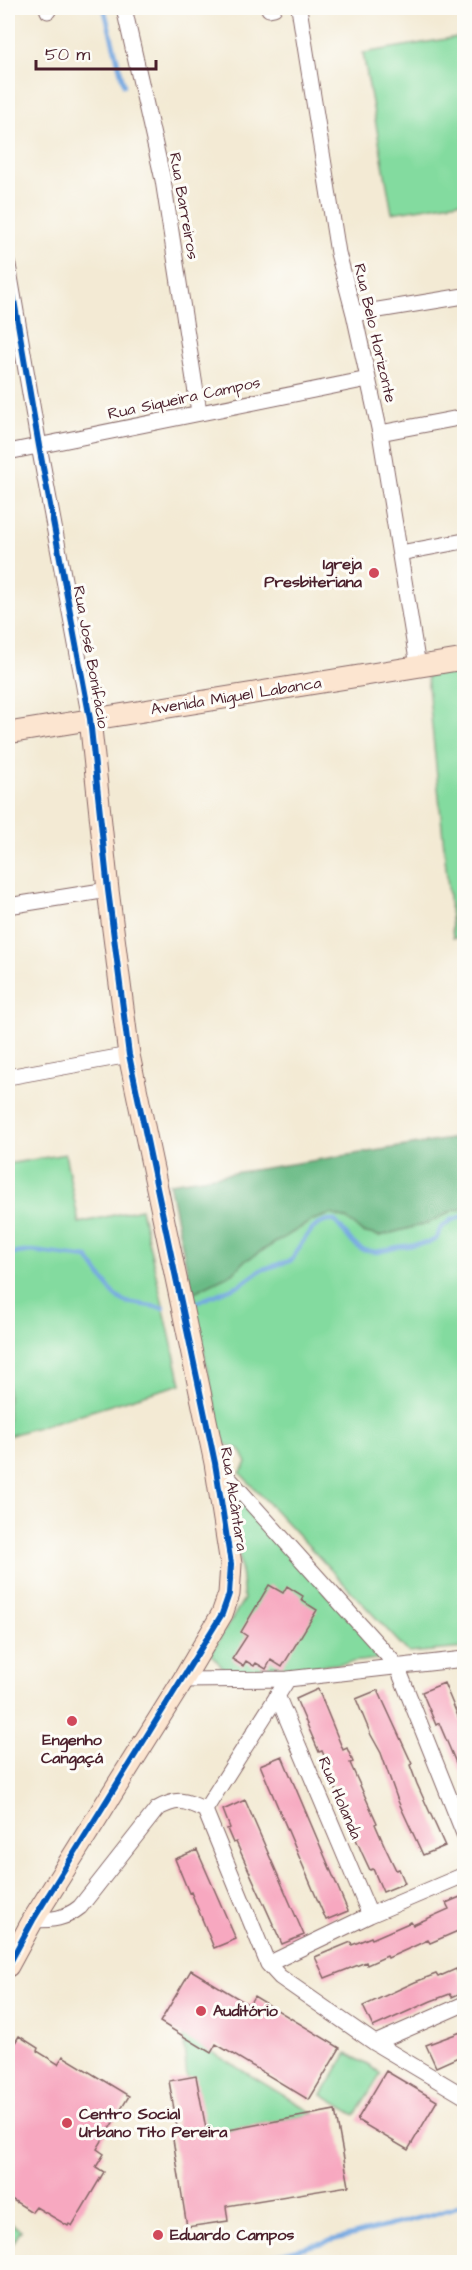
<svg xmlns="http://www.w3.org/2000/svg" width="472" height="2270" font-family="'Architects Daughter',sans-serif">
<rect width="100%" height="100%" fill="#fdfcf7"/>
<filter id="ink" filterUnits="userSpaceOnUse"><feTurbulence type="fractalNoise" baseFrequency=".0167" numOctaves="2"/><feDisplacementMap in="SourceGraphic" scale="12" xChannelSelector="R" yChannelSelector="G"/><feConvolveMatrix kernelMatrix="1 2 1 2 8 2 1 2 1" color-interpolation-filters="sRGB"/></filter>
<filter id="wash" filterUnits="userSpaceOnUse"><feTurbulence type="fractalNoise" baseFrequency=".008" numOctaves="4" result="noise"/><feDisplacementMap in="SourceGraphic" scale="24" xChannelSelector="R" yChannelSelector="G"/><feGaussianBlur stdDeviation="1.35" result="paint"/><feColorMatrix in="noise" values="0 0 0 0 0 0 0 0 0 0 0 0 0 0 0 0 0 1.4 0 .05"/><feComposite in="paint" operator="in"/></filter>
<g filter="url(#wash)">
<rect width="100%" height="100%" fill="#f3ead4"/>
<!-- green -->
<path fill="#83db9f" stroke="#667d65" stroke-width="1.5" d="M464 36V201L392 213 363 53Z
M464 670V938H453L427 676Z
M65 1154 79 1223 141 1209 181 1384 8 1436V1164Z
M464 1209V1648L409 1653 240 1473 247 1463 240 1449 222 1443 192 1293 233 1273 243 1262 313 1220 332 1214 347 1219 362 1232 380 1236 428 1223 454 1210Z
M238 1498 385 1658 286 1670 245 1673 229 1671 222 1667 212 1655 213 1650 244 1599 234 1504 235 1499Z
M183 2035 315 2114 207 2134 187 2078Z
M347 2053 381 2073 355 2115 322 2095Z
M8 2222 21 2230 8 2252Z"/>
<!-- forest -->
<path fill="#6abb86" stroke="#5a6d58" stroke-width="1.5" d="M464 1137V1209L454 1210 428 1223 380 1236 362 1232 347 1219 331 1214 313 1220 243 1262 233 1273 192 1293 169 1183Z"/>
<g fill="none" stroke-linecap="round" stroke-linejoin="round">
<!-- stream -->
<path stroke="#74a8e1" stroke-width="4.5" d="M104 8 124 85
M8 1254 32 1251 88 1258 115 1296 126 1302 164 1308
M195 1303 240 1285 261 1270 292 1260C301 1244 313 1218 335 1221L353 1243 362 1250 377 1252 398 1247 428 1243 436 1239 441 1228 451 1220 464 1216
M248 2262 434 2214 464 2204"/>
</g>
<g id="blocks">
<!-- building -->
<path fill="#f7a8c0" d="M269 1585 283 1593 287 1586 303 1596 301 1600 317 1610 282 1667 271 1660 266 1669 256 1663 254 1666 246 1661 243 1666 232 1659 247 1636 241 1632Z
M444 1683 460 1721 465 1719V1784L439 1723 436 1725 422 1692Z
M318 1689 343 1750 347 1748 353 1762 350 1763 377 1823 375 1824 385 1847 396 1870 399 1869 405 1883 383 1892 373 1869 370 1870 362 1853 356 1839 358 1838 331 1779 334 1778 322 1751 319 1752 296 1699Z
M378 1690 412 1764 410 1765 417 1784 445 1846 423 1855 398 1801 381 1753 371 1735 356 1699Z
M282 1756 348 1911 326 1920 260 1765Z
M245 1800 304 1935 282 1944 236 1842 233 1843 227 1829 230 1828 223 1810Z
M197 1850 236 1939 214 1948 191 1892 189 1893 175 1859Z
M465 1895V1928L430 1943 428 1940 388 1958 387 1956 367 1965 366 1962 325 1978 315 1957 351 1942 352 1945 371 1937 372 1939 411 1922 413 1925 449 1909 446 1903Z
M456 1969 465 1991 452 1997 450 1994 431 2001 373 2027 363 2006 415 1982 436 1974 438 1977Z
M191 1970 249 2005 254 1996 340 2048 309 2100 216 2044 211 2053 160 2022Z
M461 2032 465 2039V2054L436 2067 426 2045Z
M19 2036 38 2048 37 2051 58 2064 63 2056 129 2096 97 2149 104 2154 96 2167 104 2172 72 2226 69 2224 68 2226 36 2207 32 2212 8 2197V2054Z
M386 2071 437 2101 408 2150 357 2120Z
M196 2076 207 2134 335 2110 349 2186 226 2206 228 2221 187 2227 172 2133 178 2132 169 2081Z"/>
</g>
</g>
<g filter="url(#ink)">
<use href="#blocks" fill-opacity="0" stroke="#856666" stroke-width="1.5"/>
<g fill="none" stroke-linecap="round" stroke-linejoin="round">
<defs>
<path id="street" d="M47 8 48 11
M124 8 163 180 199 412
M299 8 338 253 354 314 380 433 418 666
M269 9 274 8
M8 265 39 446 90 719
M354 314 464 296
M380 433 464 417
M8 452 368 379
M400 553 464 541
M8 906 108 890
M8 1077 129 1055
M215 1463 397 1666 464 1834
M464 1659 288 1679 205 1810 268 1964 280 1977 375 2043 464 2096
M183 1680 288 1679
M277 1695 370 1915
M33 1920C53 1920 65 1919 80 1907L157 1809C178 1797 184 1800 205 1810
M268 1964 370 1915 464 1875
M375 2043 464 2004"/>
<path id="secondary" d="M8 733 464 659
M8 1966 33 1920 183 1680 222 1614 229 1594 231 1564 215 1463 129 1055 108 890 90 719"/>
</defs>
<!-- street casing -->
<use href="#street" stroke="#856666" stroke-width="17"/>
<!-- secondary casing -->
<use href="#secondary" stroke="#856666" stroke-width="23"/>
<!-- street -->
<use href="#street" stroke="#fff" stroke-width="15"/>
<!-- secondary -->
<use href="#secondary" stroke="#fce5d0" stroke-width="21"/>
<defs>
<path id="cycleway" d="M8 265 39 446 90 719 108 890 129 1055 215 1463 231 1564 229 1594 222 1614 33 1920 8 1966"/>
</defs>
<!-- cycleway casing -->
<use href="#cycleway" stroke="#fdfcf7" stroke-width="10"/>
<!-- cycleway -->
<use href="#cycleway" stroke="#0057b8" stroke-width="6"/>
</g>
</g>
<!-- markers -->
<g fill="#d1495b" stroke="#fdfcf7" stroke-width="2">
<circle cx="374" cy="573" r="6"/>
<circle cx="72" cy="1721" r="6"/>
<circle cx="201" cy="2011" r="6"/>
<circle cx="67" cy="2123" r="6"/>
<circle cx="158" cy="2235" r="6"/>
</g>
<g text-anchor="middle" dominant-baseline="central" stroke-width="6" stroke-linejoin="round" paint-order="stroke">
<!-- street labels -->
<g font-size="16" fill="#4a1f2b" stroke="#fdfcf7">
<text transform="translate(184 206) rotate(80)">Rua Barreiros</text>
<text transform="translate(375 333) rotate(77)">Rua Belo Horizonte</text>
<text transform="translate(184 398) rotate(-12)">Rua Siqueira Campos</text>
<text transform="translate(91 657) rotate(80)">Rua José Bonifácio</text>
<text transform="translate(236 696) rotate(-9)">Avenida Miguel Labanca</text>
<text transform="translate(234 1499) rotate(81)">Rua Alcântara</text>
<text transform="translate(340 1798) rotate(67)">Rua Holanda</text>
</g>
<!-- poi labels -->
<g font-size="16" font-weight="bold" fill="#4a1f2b" stroke="#fdfcf7" text-anchor="start">
<text x="362" y="564" text-anchor="end">Igreja<tspan x="362" dy="18">Presbiteriana</tspan></text>
<text x="72" y="1740" text-anchor="middle">Engenho<tspan x="72" dy="18">Cangaçá</tspan></text>
<text x="213" y="2011">Auditório</text>
<text x="79" y="2114">Centro Social<tspan x="79" dy="18">Urbano Tito Pereira</tspan></text>
<text x="170" y="2235">Eduardo Campos</text>
</g>
</g>
<!-- margin -->
<rect width="472" height="2270" fill="none" stroke="#fdfcf7" stroke-width="30"/>
<!-- scale -->
<path d="M36 60v9h120v-9" fill="none" stroke="#4a1f2b" stroke-width="3"/>
<text x="45" y="60" font-size="18" fill="#4a1f2b" stroke="#fdfcf7" stroke-width="4.5" paint-order="stroke">50 m</text>
</svg>
